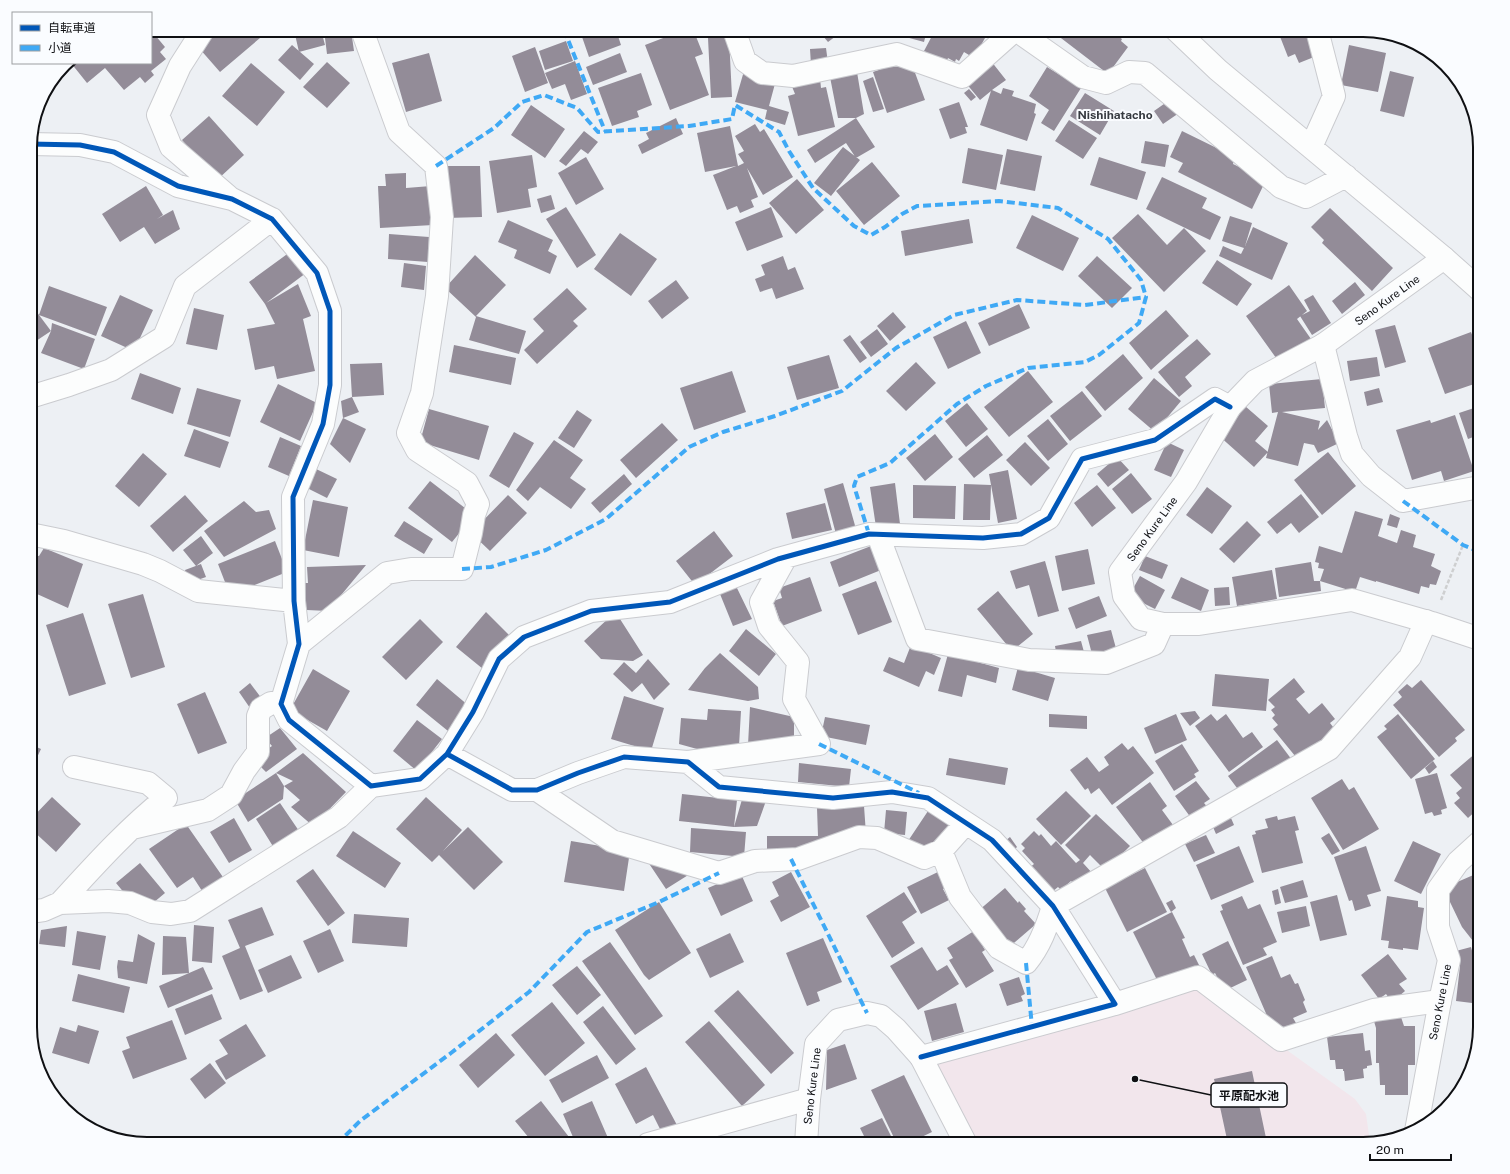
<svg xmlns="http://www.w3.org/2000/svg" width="1510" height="1174" font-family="'Public Sans','Noto Sans JP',sans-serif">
<rect width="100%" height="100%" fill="#edf0f4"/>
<!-- industrial -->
<path fill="#f2e6ec" d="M1199 987 1355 1099 1366 1114 1370 1142 1363 1144H977L933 1059Z"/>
<!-- building -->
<path fill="#938c98" d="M219 30H241L243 33 252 30 260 38 220 72 199 48Z
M294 30H321L325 45 299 52Z
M324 30H351L354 51 327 54Z
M592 30H616L621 45 589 57 581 34Z
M684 30 687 37 695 34 703 54 695 57 709 95 670 110 645 45Z
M818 30H844L828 42Z
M880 30H970L985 38 974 58 964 52 959 61 956 59 955 62 948 58 946 63 924 51 933 34 927 30 924 42Z
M1060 30H1110L1122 39 1121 41 1128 47 1108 74 1057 35Z
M1289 30H1310L1319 55 1299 63 1295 54 1288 57 1279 34Z
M1333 30H1343L1334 33Z
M155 35 165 47 160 52 166 59 151 71 154 75 145 83 140 77 124 90 105 68 87 83 71 63H151V37Z
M729 37 732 97 711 98 708 38Z
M566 41 573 61 545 70 539 51Z
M292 45 314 64 300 80 278 60Z
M1349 45 1386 53 1378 92 1341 85Z
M535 47 548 83 525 92 512 56Z
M826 48 828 63 811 65 810 49Z
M429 53 442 101 406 112 392 63Z
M620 53 627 72 593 85 586 67Z
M910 59 925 100 887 113 873 72Z
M575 61 587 94 571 100 565 84 552 89 545 73Z
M991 61 1006 80 992 90 1001 94 1003 88 1014 91 1012 96 1036 104 1034 113 1036 114 1027 141 980 125 991 91 980 100 965 82Z
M327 62 350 83 327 108 303 87Z
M251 63 285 92 257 126 222 96Z
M1047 67 1081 88 1054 131 1041 123 1049 110 1029 96Z
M744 71 776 80 769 106 789 112 785 125 765 119 767 110 735 102Z
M1390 71 1414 77 1404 117 1380 111Z
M857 72 864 114 856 118H838L830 77Z
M641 73 652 105 637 111 639 117 612 126 598 88Z
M873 77 884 109 873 112 863 81Z
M820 78 821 88 826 87 835 127 798 136 788 96 795 94 791 84Z
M969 89 976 97 971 101 964 93Z
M1085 93 1114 111 1100 135 1070 116Z
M1171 99 1179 113 1163 124 1154 111Z
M959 102 968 127H965L967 133 950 139 939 109Z
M531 105 565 129 545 158 511 135Z
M1471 110 1478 140 1475 141 1468 111Z
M209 116 244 155 217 180 182 140Z
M676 118 683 134 642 154 638 145 649 139 646 133Z
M856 118 875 147 856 158 846 143 815 163 807 150Z
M1069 120 1097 138 1083 159 1055 141Z
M755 124 760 132 764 129 793 177 763 195 747 168 758 197 751 200 754 207 740 213 737 206 727 210 713 175 736 166 705 172 697 133 730 126 738 166 744 163 738 154 744 151 735 136Z
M584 131 598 142 588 154 581 149 566 166 559 161Z
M1182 131 1235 157 1233 164 1266 180 1252 209 1178 172 1183 163 1170 157Z
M1145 141 1169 145 1165 167 1141 163Z
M843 147 860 160 831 196 814 183Z
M968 148 1003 155 996 190 962 183Z
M1007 149 1042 156 1035 191 1000 184Z
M532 155 537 187 528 189 531 207 497 213 489 161Z
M586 157 604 189 576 205 558 173Z
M1099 157 1146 172 1137 200 1090 185Z
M872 162 900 196 864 225 836 191Z
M445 166H480L482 217 446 218Z
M406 173V188L431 186 433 225 380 228 378 186H386L385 174Z
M1162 177 1207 198 1202 208 1221 217 1210 240 1146 209Z
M797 179 824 210 796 234 769 203Z
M146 186 163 215 157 219 173 210 180 229 155 244 144 227 120 242 102 214Z
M551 195 555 209 541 213 537 199Z
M1480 200V224L1472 220Z
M566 207 596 255 577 268 546 219Z
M771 207 783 237 747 251 735 222Z
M1330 208 1393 268 1372 291 1322 243 1324 240 1311 227Z
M1138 214 1167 245 1184 228 1206 251 1164 292 1112 238Z
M1032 215 1079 238 1063 271 1016 248Z
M1230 216 1252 223 1245 246 1253 227 1288 243 1272 280 1219 256 1223 246 1241 254 1244 248 1222 241Z
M969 219 973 243 905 256 901 231Z
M508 220 553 240 548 251 557 256 550 274 514 258 517 250 498 242Z
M620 233 657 259 631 296 594 269Z
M389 234 429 237 428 262 388 259Z
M290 252 306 273 266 303 298 284 311 316 303 319 315 371 277 379 274 366 255 370 247 329 275 324 265 304 249 282Z
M475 255 506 285 476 316 526 331 519 354 469 340 476 317 445 288Z
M783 256 788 270 795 267 804 289 776 299 772 288 760 292 755 279 765 275 761 265Z
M1097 256 1132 288 1112 308 1078 276Z
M1217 260 1252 284 1237 306 1202 283Z
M404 263 426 266 424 290 401 287Z
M676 280 689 298 662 319 648 301Z
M1355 282 1365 295 1342 314 1332 301Z
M1289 285 1307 311 1297 319 1311 339 1279 362 1246 316Z
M49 286 107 307 96 336 39 315Z
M567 288 587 309 573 321 578 326 537 364 524 350 544 331 533 319Z
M120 295 153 310 134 351 101 336Z
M1313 295 1331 323 1312 335 1300 316 1310 311 1304 300Z
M30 303 51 331 30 345Z
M1019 304 1030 328 989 346 978 323Z
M194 308 224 315 217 350 186 344Z
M1166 310 1189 336 1151 370 1129 343Z
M893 312 906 327 890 341 877 326Z
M966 321 981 353 948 369 933 337Z
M52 323 95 339 84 369 41 353 51 331Z
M1395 325 1406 362 1385 368 1375 330Z
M877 329 888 344 871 357 860 342Z
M1471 332 1480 356V382L1445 394 1428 348Z
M850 335 867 358 860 363 843 340Z
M1197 339 1211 354 1185 377 1192 386 1179 397 1158 372Z
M454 345 516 358 511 385 449 372Z
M1123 354 1143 378 1105 411 1085 387Z
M829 355 839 388 797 400 787 367Z
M1377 357 1380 376 1350 381 1347 361Z
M916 362 936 383 906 411 886 391Z
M382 363 384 395 352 397 350 364Z
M732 371 746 412 694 430 680 388Z
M1028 371 1053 402 1009 437 984 407Z
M140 373 181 388 173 414 131 399Z
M1154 378 1181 401 1155 432 1128 409Z
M1322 379 1325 408 1282 412 1320 421 1318 430 1327 420 1339 443 1318 453 1314 445 1304 443 1298 466 1266 458 1278 412 1272 413 1269 384Z
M278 384 317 403 300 441 260 422Z
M197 388 241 400 230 437 187 424Z
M1379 388 1383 402 1367 406 1364 392Z
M1082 391 1102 416 1070 441 1050 416Z
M352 397 359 412 343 418 341 401Z
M967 403 988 429 966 447 945 421Z
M1245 406 1268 426 1255 441 1268 452 1254 467 1218 435Z
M1480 406V444H1478L1476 436 1468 439 1459 413Z
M429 409 489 426 479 460 420 442Z
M577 410 592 420 574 448 558 438Z
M1455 415 1474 471 1444 481 1441 471 1412 480 1396 430 1430 420 1431 423Z
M343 418 366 429 350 463 330 444Z
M1048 419 1068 444 1048 461 1027 436Z
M662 423 678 440 636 478 620 460Z
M194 429 229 442 220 468 184 456Z
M514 432 534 443 509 488 489 476Z
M935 434 953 457 925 481 906 458Z
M987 435 1003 455 974 478 958 459Z
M280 437 301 446 289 476 268 467Z
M554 440 583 460 570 478 586 489 571 509 540 487 528 501 516 490Z
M1025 442 1050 468 1031 486 1006 460Z
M1167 442 1184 450 1171 477 1154 470Z
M1328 452 1356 486 1322 515 1294 480Z
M143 453 167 474 139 507 115 486Z
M1117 457 1129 470 1108 487 1097 474Z
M314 468 337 479 327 498 305 487Z
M1008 470 1017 519 998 523 989 474Z
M1131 473 1152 499 1132 514 1112 489Z
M624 474 632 484 600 513 591 503Z
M430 481 474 515 452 542 408 508Z
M843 483 856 529 836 534 824 489Z
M895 483 900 524 876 527 870 487Z
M964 484 991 485 990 520H963Z
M913 485 956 486 955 519 913 518Z
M1097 485 1116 508 1092 527 1074 503Z
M1207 487 1232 506 1212 534 1186 515Z
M1301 494 1319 517 1299 533 1291 523 1277 534 1267 522Z
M185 495 208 521 173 552 150 526Z
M508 495 527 513 490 551 471 533Z
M313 500 348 507 339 557 303 550Z
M244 501 256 512 269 510 276 529 224 557 204 531Z
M825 503 832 530 792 539 786 513Z
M1355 511 1383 519 1378 536 1397 543 1401 530 1416 535 1413 547 1435 554 1431 566 1441 571 1436 585 1430 584 1429 588 1421 586 1419 594 1376 581V582L1360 577 1355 592 1320 581 1324 569 1318 568 1319 563 1315 562 1319 546 1342 553Z
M1390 514 1400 518 1397 528 1387 525Z
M404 521 433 539 424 554 394 536Z
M1247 521 1261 535 1234 563 1219 549Z
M714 531 733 556 695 585 676 561Z
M201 536 213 553 196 566 183 550Z
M275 541 287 572 230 595 218 564Z
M871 546 881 570 839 587 830 562Z
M44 548 83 564 68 608 37 594 30 585V555L39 556Z
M1088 549 1095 584 1062 591 1055 556Z
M1145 556 1168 565 1162 579 1139 570Z
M1045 561 1059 611 1038 617 1029 585 1016 589 1010 571Z
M1311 562 1314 581H1320L1321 591 1279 597 1275 568Z
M201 564 206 577 189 583 185 570Z
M366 565 328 611 307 610 299 583H308L307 567Z
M1272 570 1277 599 1237 606 1232 577Z
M1140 576 1165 590 1155 609 1129 596Z
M810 577 822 611 782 626 773 601 782 598 779 588Z
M1181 577 1209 590 1201 611 1171 598Z
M876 581 892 622 858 635 842 594Z
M736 586 752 619 733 626 720 594Z
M1229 587 1230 605 1215 606 1214 588Z
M998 591 1033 634 1012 651 977 609Z
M143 594 165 667 131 678 108 604Z
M1099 596 1107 616 1076 629 1068 608Z
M486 612 509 635 483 669 456 647Z
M83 613 106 684 69 696 46 625Z
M611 616 620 619 643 655 633 661 601 659 584 641Z
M420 619 443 642 406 680 382 657Z
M30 623H34V669H30Z
M746 629 776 654 759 676 729 651Z
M1111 630 1117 652 1093 658 1087 635Z
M1081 641 1084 652 1057 658 1055 646Z
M911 645 941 658 934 675 926 671 919 687 883 671 889 657 904 663Z
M720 653 758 687 759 699 748 701 688 690 705 668Z
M948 654 999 668 996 683 967 675 962 697 938 691Z
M648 659 670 684 654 700 642 683 632 692 613 674 624 662 636 673Z
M1018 667 1055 678 1048 701 1012 690Z
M313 669 350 691 327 731 290 710Z
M1215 674 1269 679 1266 711 1212 706Z
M1294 678 1305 692 1296 699 1309 714 1322 703 1335 719 1330 723 1337 732 1300 762 1273 729 1278 725 1272 718 1275 715 1271 710 1275 707 1268 700Z
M437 679 469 706 448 731 416 705Z
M1421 680 1465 730 1455 738 1457 741 1439 757 1393 705 1402 697 1398 692 1407 684 1412 688Z
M250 683 262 699 250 708 239 692Z
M205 692 227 743 198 754 177 704Z
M624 696 664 708 651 751 611 739Z
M750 707 794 717V742L748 745Z
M708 709 741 711 739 746 708 752 679 744 681 718 707 720Z
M1195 711 1200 718 1190 726 1180 713Z
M1049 714 1087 716V729L1049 727Z
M1176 714 1187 740 1155 754 1144 728Z
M1211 714 1217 721 1226 714 1243 738 1252 732 1263 747 1229 772 1195 726Z
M1398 714 1435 759 1411 779 1377 737 1387 729 1384 726Z
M825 717 870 725 866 745 821 736Z
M417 720 442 739 417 771 393 751Z
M280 728 297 749 266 772 253 759 272 746 265 738Z
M1277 740 1295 764 1240 792 1228 776Z
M1122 743 1128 750 1133 746 1154 773 1112 805 1099 788 1091 794 1088 788 1085 790 1070 770 1087 757 1099 772 1109 765 1104 757Z
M30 744 41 749 30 772Z
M1182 744 1199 771 1194 774 1196 777 1174 791 1155 761Z
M1477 752 1480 756V786L1474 792 1480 799V807L1468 818 1454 803 1460 798 1456 793 1462 788 1450 775Z
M303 753 346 792 313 826 291 807 300 800 284 786 293 781 276 773Z
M949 758 1008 768 1005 785 946 775Z
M1433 761 1437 767 1429 774 1425 768Z
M799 763 851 769 849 787 798 782Z
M276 773 284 786 283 799 248 822 235 800Z
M1437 773 1447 808 1441 810 1442 814 1434 816 1432 812 1425 814 1415 779Z
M1342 779 1349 790 1354 787 1379 829 1343 850 1311 798Z
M1196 781 1210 799 1204 803 1210 810 1194 822 1175 796Z
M1150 782 1167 806 1162 810 1173 825 1145 845 1116 807Z
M1066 791 1091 816 1061 845 1036 819Z
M682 794 737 800 734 827 679 821Z
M743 796 767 798 757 826 734 827Z
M52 797 81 824 56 852 30 828V820Z
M426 797 462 830 443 851 468 827 503 862 474 890 439 855 432 862 396 829Z
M280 803 299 831 274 848 256 819Z
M864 806 866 834 801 851H767V836H818L817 808Z
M886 810 907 812 905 835 884 833Z
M928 811 949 825 928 856 908 841Z
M1096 814 1130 846 1114 862 1112 859 1103 868 1090 855 1083 863 1093 874 1077 888 1071 881 1061 890 1058 887 1052 892 1028 869 1034 864 1022 851 1025 848 1021 844 1034 831 1039 836 1041 834 1051 846 1056 841 1076 863 1080 860 1065 845Z
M1277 816 1278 820 1295 816 1299 830 1295 831 1303 863 1262 873 1252 835 1256 834 1255 831 1268 828 1265 819Z
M234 818 252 850 229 863 210 832Z
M1231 818 1234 825 1216 834 1213 827Z
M186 824 225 880 204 894 193 877 177 888 149 849Z
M691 828 746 832 744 857 690 852Z
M353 831 401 863 385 888 336 856Z
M1329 833 1340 851 1332 855 1321 838Z
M1206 835 1215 853 1194 862 1185 844Z
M1010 837 1017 847 1013 851 1005 841Z
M571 841 630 851 624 891 564 882Z
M1413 841 1441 854 1421 894 1394 881Z
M1239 846 1254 882 1211 900 1196 865Z
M1366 846 1381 891 1367 895 1371 906 1355 911 1352 900 1349 901 1334 857Z
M1480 850V867L1472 857Z
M30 854 35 860 30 865Z
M648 862 693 872 666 889Z
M140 863 165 893 141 913 116 883Z
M1145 868 1167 912 1127 932 1105 888Z
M313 869 345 913 328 926 296 881Z
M942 870 950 886 943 889 949 900 921 914 907 887Z
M791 872 810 907 781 922 770 901 779 896 772 882Z
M1478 873 1480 879V933L1479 934 1480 950 1462 927 1450 902 1443 899 1455 883Z
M741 874 753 901 721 916 708 888Z
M1303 880 1308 897 1285 903 1280 887Z
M1005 888 1018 903 1019 901 1026 909 1024 911 1036 924 1008 948 978 911Z
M1278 889 1281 903 1275 905 1272 891Z
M904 892 917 912 902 922 915 943 892 958 866 916Z
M1337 895 1347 935 1320 941 1310 902Z
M1242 896 1248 909 1260 904 1277 942 1263 948 1267 955 1243 965 1220 911 1223 910 1221 905Z
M1387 896 1418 901V907L1424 908 1418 950 1403 948V950L1388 948 1389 941 1381 940Z
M1172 900 1176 908 1171 912 1166 903Z
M659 902 691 953 649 980 644 975 615 930Z
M1306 906 1310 926 1282 933 1277 912Z
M262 907 274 935 245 946 263 991 240 1000 222 956 240 948 228 920Z
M1172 912 1185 938 1182 939 1190 957 1194 955 1202 971 1159 984 1133 932Z
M354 914 409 918 407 947 352 943Z
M194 925 214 927 212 963 192 961Z
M67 926 65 947 39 944 41 930Z
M330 929 344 961 318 973 303 941Z
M77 931 106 936 100 970 72 965Z
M974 931 985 950 982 952 994 971 966 988 949 960 953 958 947 948Z
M730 933 744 962 710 978 696 949Z
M138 934 155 943 147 984 118 978 117 967 118 960 133 962Z
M163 936 186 937 189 973 162 975Z
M823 938 842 982 817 992 820 1001 807 1006 786 953Z
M1228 941 1247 980 1224 991 1215 973 1212 975 1202 954Z
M610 942 663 1016 635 1035 582 961Z
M922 947 937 971 947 965 959 984 918 1010 890 966Z
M1471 947 1476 965H1480V1004L1456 1001 1460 966 1456 951Z
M1388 954 1407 979 1399 984 1405 991 1392 1002 1386 994 1379 999 1361 975Z
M291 955 302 978 268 993 258 970Z
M1272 956 1281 978 1290 974 1295 984 1298 983 1305 1000 1303 1002 1307 1012 1293 1018 1296 1023 1274 1032 1246 967Z
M577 966 601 995 577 1015 552 985Z
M203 967 213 989 168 1008 159 986Z
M78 974 130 987 124 1013 72 1001Z
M1019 977 1025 994 1021 996 1023 1001 1007 1006 999 984Z
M30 978 34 979 32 1019H30Z
M738 990 794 1053 771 1074 714 1011Z
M212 994 222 1019 185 1035 175 1009Z
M552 1002 585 1043 545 1076 511 1035Z
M956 1003 964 1032 932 1041 924 1011Z
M603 1006 636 1049 616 1065 583 1022Z
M1399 1011 1404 1026H1415V1065H1408V1095H1385V1085H1380L1379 1063H1376V1028L1373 1018Z
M172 1020 187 1059 133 1079 122 1051 130 1048 126 1037Z
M709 1021 765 1085 742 1106 685 1042Z
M246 1024 266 1056 226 1080 215 1061 228 1054 219 1040Z
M78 1025 99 1031 89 1064 52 1053 60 1027 76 1032Z
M496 1033 515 1055 478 1088 459 1065Z
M1363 1033 1365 1051 1370 1050 1372 1065 1367 1066V1068L1363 1069 1364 1078 1345 1081 1344 1071H1343V1069H1336L1335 1060H1330L1327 1037Z
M845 1044 857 1079 826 1090 827 1050Z
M597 1055 609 1078 562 1103 549 1080Z
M210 1063 226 1083 205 1099 190 1079Z
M646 1067 678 1127 663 1135 653 1115 636 1124 615 1084Z
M1252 1071 1266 1138 1240 1144H1228L1214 1079Z
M904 1075 932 1132 907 1144H897L871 1090Z
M541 1101 569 1137 560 1144H534L515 1121Z
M592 1101 608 1138 594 1144H576L563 1114Z
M882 1118 895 1144H868L860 1128Z
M369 1139 373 1144H362Z
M419 1140 422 1144H413Z"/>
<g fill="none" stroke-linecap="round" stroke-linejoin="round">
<defs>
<path id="minor" d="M203 30 180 66 158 115 171 147 228 196
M734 30 745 61 762 73 793 76 897 54 962 77 1015 30
M1016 30 1083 77 1106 83 1129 72 1145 73 1281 187 1306 197 1346 176
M1176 30 1218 70 1444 258
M30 144 80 145 114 152 178 186 232 199 272 219 317 273 330 311V385L323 424 293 497 294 601 299 644 281 704 289 720 371 786 420 779 447 754 473 712 499 659 524 637 591 611 670 602 778 559 869 534 983 538 1021 534 1049 518 1082 459 1155 440 1215 399 1230 407
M1311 147 1334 96 1317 30
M1323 345 1346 436 1352 454 1371 476 1403 501 1480 487
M30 397 69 385 111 370 164 337 185 286 272 219
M30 534 64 541 143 564 160 571 198 591 294 601
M878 535 917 639 1029 660 1106 663 1154 644 1163 624
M299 644 387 573 411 569H462L471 533 474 515 478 504 467 483 417 450 408 433 422 393 437 296 442 217 436 166 399 132 362 30
M447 754 512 790H537L578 773 624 757 688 762 719 787 833 798 892 792 928 798 992 840 1053 906 1115 1004 921 1057
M688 762 819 744 794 699 798 662 769 626 761 602 786 557
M537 790 612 841 719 873 755 861 798 859 859 837 877 838 924 858 941 851 966 823
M132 828 208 810 231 795 244 771 258 752V716L261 709 271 703 281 704
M941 851 960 897 999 948 1026 963C1040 946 1047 927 1053 906L1329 749 1410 657 1426 621
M60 903C94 866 127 829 166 798L148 783 74 767
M30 912 44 910 60 903 108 901 130 903 152 912 171 914 190 911 339 817 371 786
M1115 1004 1198 977 1281 1040 1374 1010 1440 1001
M648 1144 809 1099"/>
<path id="major" d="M1480 290 1444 258 1323 345 1255 381 1230 407 1186 482 1120 572 1124 596 1141 619 1163 624H1199L1352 600 1432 623 1480 639
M1416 1131 1440 1001 1449 960 1438 927V890L1458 862 1480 842
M806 1144 809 1099 816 1044 838 1020 867 1013 881 1016 896 1029 921 1057 966 1144"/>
</defs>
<!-- minor casing -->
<use href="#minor" stroke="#cacbcf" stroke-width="24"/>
<!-- major casing -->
<use href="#major" stroke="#cacbcf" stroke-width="24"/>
<!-- path -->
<path stroke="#cecfd0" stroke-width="2.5" stroke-dasharray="4 2" stroke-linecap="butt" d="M1441 600 1463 545"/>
<!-- minor -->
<use href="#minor" stroke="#fcfdfd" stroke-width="22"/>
<!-- major -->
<use href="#major" stroke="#fcfdfd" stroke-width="22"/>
<!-- quiet -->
<path stroke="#3fa9f5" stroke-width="4" stroke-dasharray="8 4" stroke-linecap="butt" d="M564 30 605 131
M436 166 494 128 522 102 544 95 577 108 598 132 689 126 732 119 735 105 779 132 789 151 813 188 854 226 871 235 885 227 902 214 917 206 999 201 1058 208 1108 239 1141 280 1146 297 1139 323 1099 355 1085 362 1028 368 986 386 957 404 890 463 857 477 854 486 869 534
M1403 501 1463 545 1480 552
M462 569 491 567 546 550 606 519 689 447 723 432 775 416 842 391 896 348 954 315 1017 300 1085 305 1146 297
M819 744 919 793
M791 859 867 1013
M1026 963 1032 1027
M337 1144 360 1121 451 1053 529 992 587 932 659 902 719 873"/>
<defs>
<path id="cycleway" d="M30 144 80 145 114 152 178 186 232 199 272 219 317 273 330 311V385L323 424 293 497 294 601 299 644 281 704 289 720 371 786 420 779 447 754 473 712 499 659 524 637 591 611 670 602 778 559 869 534 983 538 1021 534 1049 518 1082 459 1155 440 1215 399 1230 407
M447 754 512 790H537L578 773 624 757 688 762 719 787 833 798 892 792 928 798 992 840 1053 906 1115 1004 921 1057"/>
</defs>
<!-- cycleway casing -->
<use href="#cycleway" stroke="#fafcff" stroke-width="8"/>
<!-- cycleway -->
<use href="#cycleway" stroke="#0057b8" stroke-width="5"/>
</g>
<g text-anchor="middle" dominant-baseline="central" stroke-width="4" stroke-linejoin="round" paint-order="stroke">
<!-- street labels -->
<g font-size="11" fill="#0f1013" stroke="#fafcff">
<text transform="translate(1387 300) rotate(-36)">Seno Kure Line</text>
<text transform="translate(1152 529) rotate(-54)">Seno Kure Line</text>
<text transform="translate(1440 1002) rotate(-79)">Seno Kure Line</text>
<text transform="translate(812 1086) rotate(-83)">Seno Kure Line</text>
</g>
<!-- neighbourhood labels -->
<g font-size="12" font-weight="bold" fill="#373b41" stroke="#fafcff">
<text x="1115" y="115">Nishihatacho</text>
</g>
</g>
<!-- crop -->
<path d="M0 0H1510V1174H0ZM147 37H1363A110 110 0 0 1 1473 147V1027A110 110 0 0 1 1363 1137H147A110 110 0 0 1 37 1027V147A110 110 0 0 1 147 37Z" fill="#fafcff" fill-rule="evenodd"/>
<path fill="none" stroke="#0f1013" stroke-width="2" d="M147 37H1363A110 110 0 0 1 1473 147V1027A110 110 0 0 1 1363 1137H147A110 110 0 0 1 37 1027V147A110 110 0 0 1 147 37Z"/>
<!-- callouts -->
<path fill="none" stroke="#0f1013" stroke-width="1.5" d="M1135 1079L1211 1095"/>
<circle fill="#0f1013" stroke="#fafcff" stroke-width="1.5" cx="1135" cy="1079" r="4"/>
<rect fill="#fafcff" stroke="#0f1013" stroke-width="1.5" x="1211" y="1083" width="76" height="24" rx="4"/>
<g font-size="12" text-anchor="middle" font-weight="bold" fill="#0f1013">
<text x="1249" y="1100">平原配水池</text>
</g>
<!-- legend -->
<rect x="12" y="12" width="140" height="52" fill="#fafcff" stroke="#9c9ea1"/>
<rect x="20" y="25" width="20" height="6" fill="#0057b8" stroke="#9c9ea1"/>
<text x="48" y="32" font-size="12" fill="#0f1013">自転車道</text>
<rect x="20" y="45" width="20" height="6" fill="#3fa9f5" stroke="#9c9ea1"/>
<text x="48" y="52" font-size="12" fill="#0f1013">小道</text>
<!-- scale -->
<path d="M1370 1154v6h81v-6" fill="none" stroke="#0f1013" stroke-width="2"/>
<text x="1376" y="1154" font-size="12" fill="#0f1013" stroke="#fafcff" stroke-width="3" paint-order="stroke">20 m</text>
</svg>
